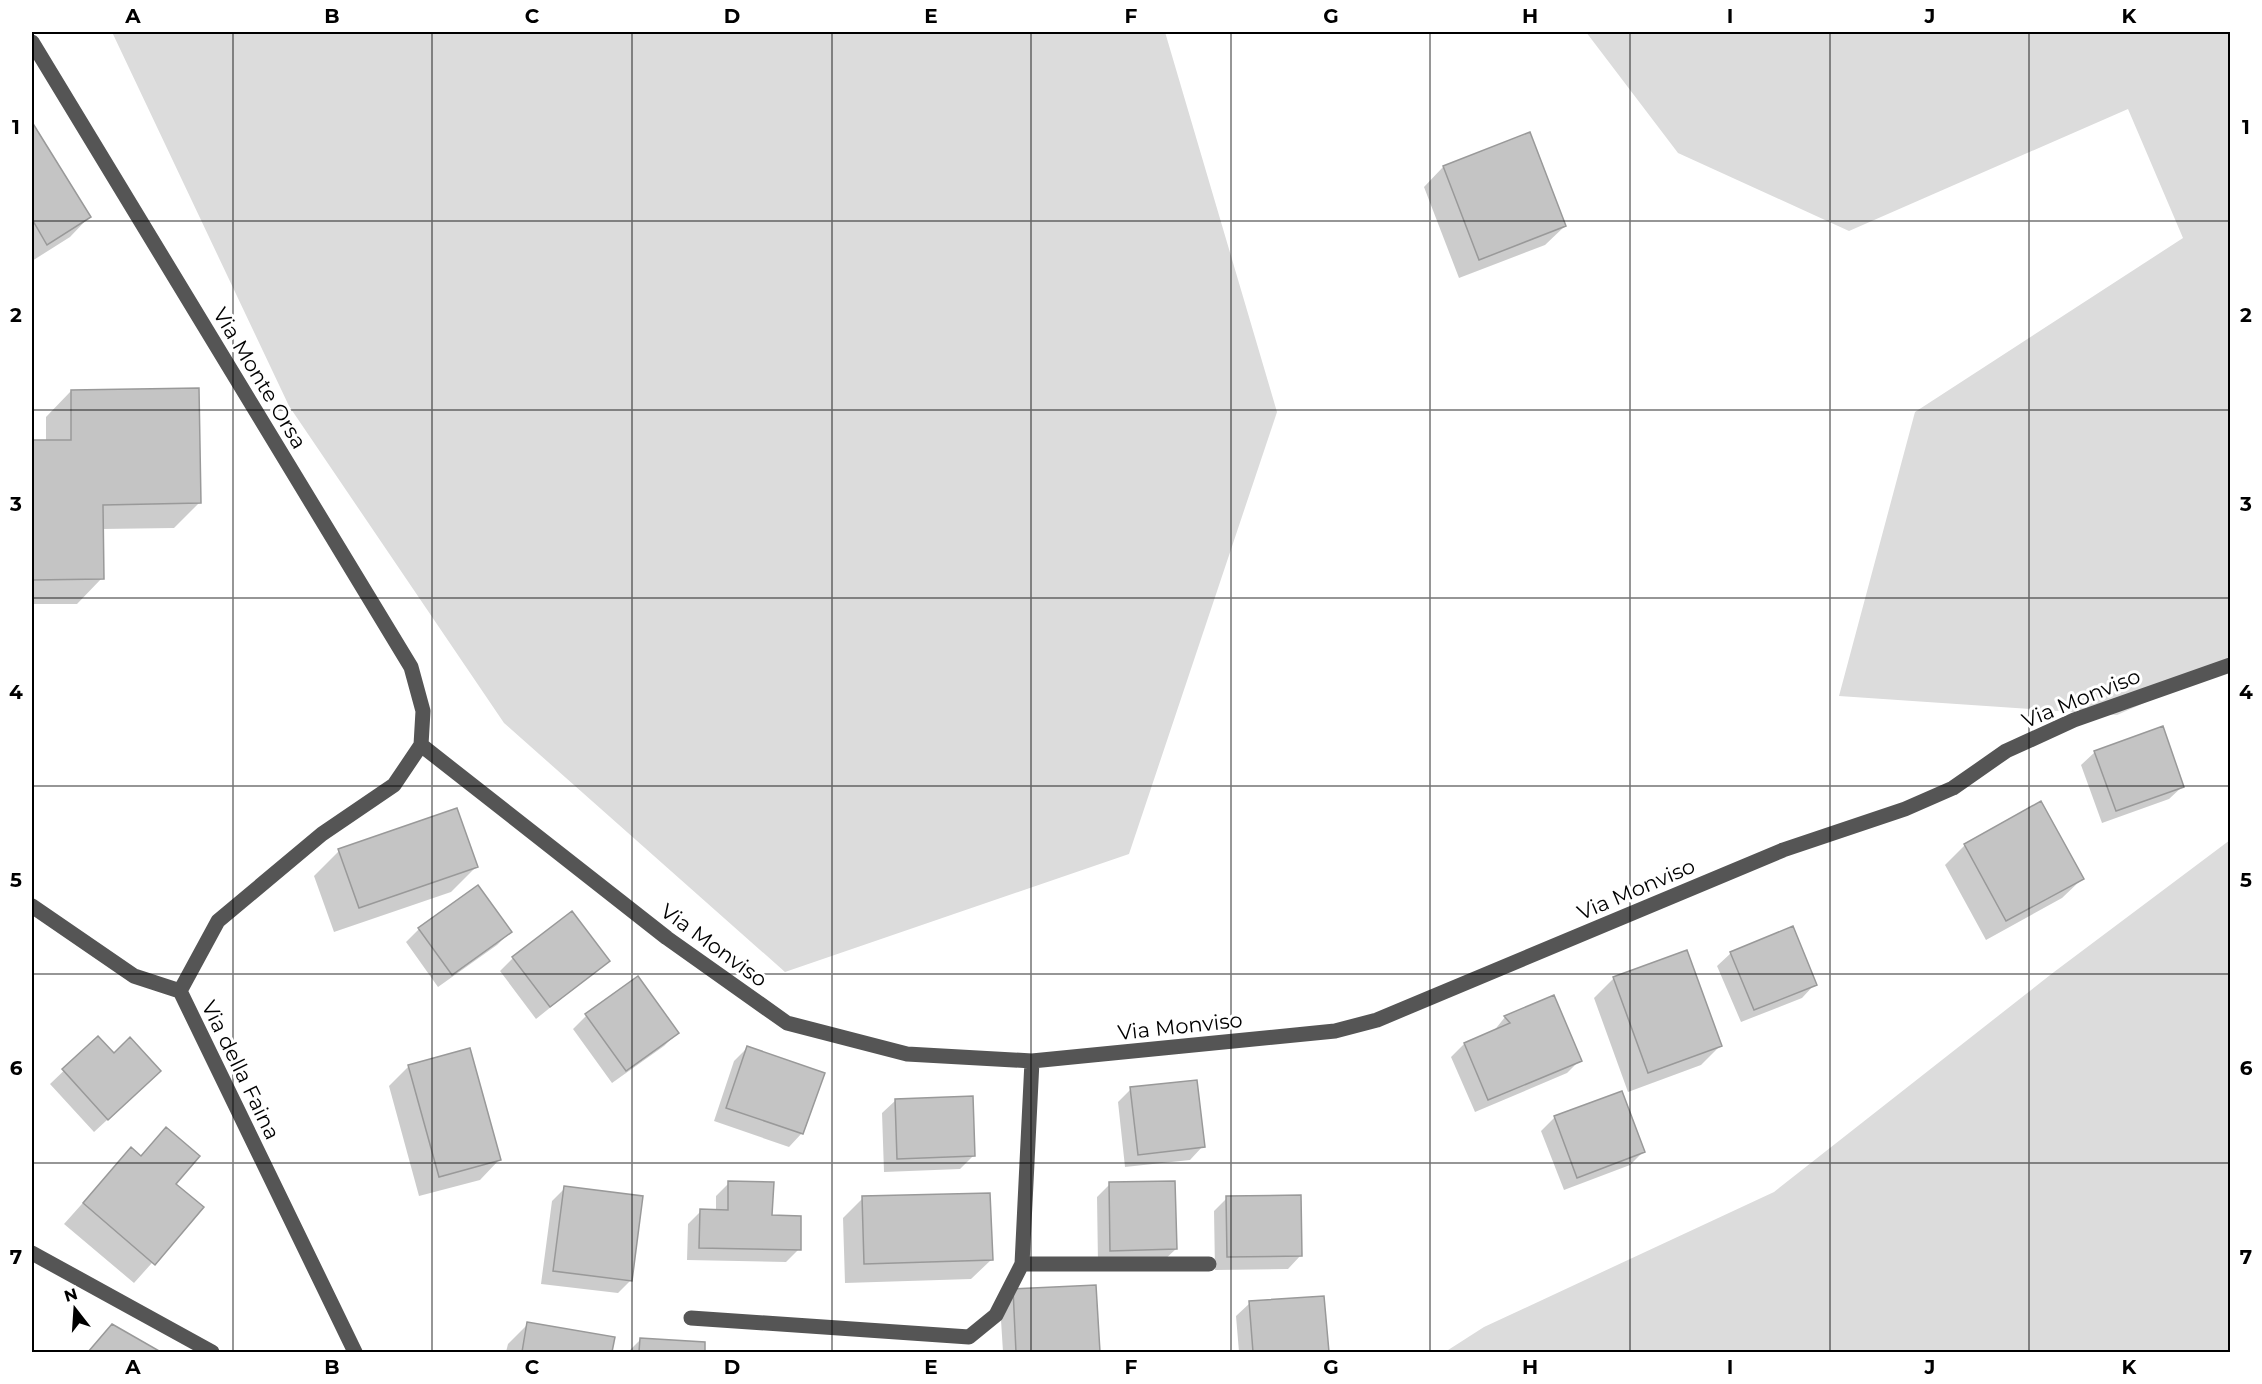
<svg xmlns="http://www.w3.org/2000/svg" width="2262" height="1384" font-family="Montserrat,sans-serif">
<rect width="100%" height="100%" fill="#fff"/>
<!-- green -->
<path fill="#dcdcdc" d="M112 32H1165L1277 412 1129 854 785 972 504 723 289 406Z
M1586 32H2230V665L2117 715 1839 696 1915 412 2183 238 2128 109 1849 231 1678 153Z
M2230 840V1352H1445L1484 1327 1774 1192 2054 972Z"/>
<!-- shadow -->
<path fill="#0003" d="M32 125 89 217 70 237 32 261Z
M1443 167 1565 226 1545 245 1459 278 1424 187Z
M71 391 199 503 174 528 102 529V578L77 604H32V442H46V417Z
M2095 752 2183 786 2169 799 2102 823 2081 765Z
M1965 845 2082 879 2062 898 1986 940 1945 865Z
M339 851 476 867 451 892 334 932 314 876Z
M419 929 510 932 497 945 438 987 406 942Z
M1686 952 1720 1046 1701 1065 1628 1092 1594 998 1613 979Z
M1731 953 1815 984 1802 998 1741 1022 1717 966Z
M513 958 608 961 536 1019 500 971Z
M1553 997 1580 1060 1567 1073 1475 1112 1451 1057 1464 1044 1493 1032 1505 1017Z
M586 1016 677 1033 664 1046 612 1083 573 1029Z
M98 1038 146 1084 94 1132 50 1084Z
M747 1048 802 1133 789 1147 714 1121 734 1061Z
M409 1066 499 1160 480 1180 419 1196 389 1086Z
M1131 1089 1203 1146 1190 1160 1125 1167 1118 1102Z
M1621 1092 1643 1152 1630 1165 1564 1190 1541 1131 1554 1118Z
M896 1100 973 1156 960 1169 884 1172 882 1113Z
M166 1129 174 1184 202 1207 134 1283 64 1224 131 1149 140 1157Z
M729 1183 771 1216 799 1249 786 1262 687 1260 688 1224 701 1211H716V1196Z
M1110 1184 1176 1249 1162 1262 1098 1264 1097 1197Z
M565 1188 631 1280 618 1293 541 1284 552 1201Z
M863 1198 991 1260 971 1279 845 1283 843 1218Z
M1227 1198 1301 1255 1288 1269 1215 1270 1214 1211Z
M1095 1287 1099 1352H1003L1000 1304 1013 1291Z
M1323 1297 1327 1352H1239L1236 1316 1250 1303Z
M528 1324 613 1338 611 1352H506L508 1344Z
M113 1326 158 1352H88Z
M640 1340 704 1344 703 1352H628Z"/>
<!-- building -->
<path fill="#c4c4c4" stroke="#999" stroke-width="1.5" d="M32 122 91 217 47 245 32 219Z
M1530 132 1566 226 1479 260 1443 166Z
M199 388 201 503 103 505 104 579 32 580V440H71V390Z
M2163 726 2184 787 2116 811 2094 751Z
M2041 801 2084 879 2006 921 1964 844Z
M457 808 478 867 359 908 338 849Z
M478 885 512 932 452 975 418 928Z
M572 911 610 961 550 1007 512 957Z
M1793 926 1817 985 1754 1010 1730 952Z
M1687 950 1722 1046 1648 1073 1613 977Z
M638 976 679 1033 626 1071 585 1014Z
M1554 995 1582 1061 1488 1100 1464 1043 1510 1023 1504 1016Z
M98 1036 114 1053 130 1037 161 1071 108 1120 62 1069Z
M747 1046 825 1073 803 1134 726 1108Z
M470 1048 501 1160 439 1177 408 1065Z
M1197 1080 1205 1147 1138 1155 1130 1087Z
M1622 1091 1645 1152 1577 1178 1554 1116Z
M973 1096 975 1156 897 1159 895 1099Z
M166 1127 200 1156 176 1184 204 1207 155 1265 83 1203 131 1147 141 1156Z
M728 1181 774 1182 772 1215 801 1216V1250L699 1248 700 1209 728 1210Z
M1175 1181 1177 1249 1110 1251 1109 1182Z
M564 1186 643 1196 632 1281 553 1271Z
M990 1193 993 1260 864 1264 862 1196Z
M1301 1195 1302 1256 1227 1257 1226 1196Z
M1096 1285 1100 1352H1016L1013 1289Z
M1324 1296 1329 1352H1253L1249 1301Z
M527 1322 615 1337 612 1352H522Z
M112 1324 161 1352H88Z
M640 1338 705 1342V1352H639Z"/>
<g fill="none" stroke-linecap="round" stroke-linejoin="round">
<!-- minor -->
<path stroke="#555" stroke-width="15" d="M32 42 411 667 423 711 421 745
M421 745 667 938 787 1023 907 1054 1032 1061 1335 1031 1377 1020 1783 850 1905 809 1953 788 2006 751 2074 720 2230 665
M32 906 134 976 180 991
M180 991 355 1352
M180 991 218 921 322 834 394 785 421 745
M32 1253 212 1352
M1022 1264H1209
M691 1318 969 1337 996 1315 1022 1264 1032 1061"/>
</g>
<!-- grid -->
<path fill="none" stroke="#000" stroke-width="1.5" stroke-opacity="0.55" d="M233 32V1352M432 32V1352M632 32V1352M832 32V1352M1031 32V1352M1231 32V1352M1430 32V1352M1630 32V1352M1830 32V1352M2029 32V1352M32 221H2230M32 410H2230M32 598H2230M32 786H2230M32 974H2230M32 1163H2230"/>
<g text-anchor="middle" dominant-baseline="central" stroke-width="6" stroke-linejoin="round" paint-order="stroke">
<!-- street labels -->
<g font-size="21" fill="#000" stroke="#fff">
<text transform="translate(260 378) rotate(59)">Via Monte Orsa</text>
<text transform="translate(2081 698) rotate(-22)">Via Monviso</text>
<text transform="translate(1636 889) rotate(-23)">Via Monviso</text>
<text transform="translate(714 945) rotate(36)">Via Monviso</text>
<text transform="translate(1180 1026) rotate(-6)">Via Monviso</text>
<text transform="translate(241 1070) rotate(64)">Via della Faina</text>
</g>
</g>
<!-- border -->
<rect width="2262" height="1384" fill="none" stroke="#ffffff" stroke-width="66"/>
<!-- north arrow -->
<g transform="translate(75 1309) rotate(343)" stroke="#ffffff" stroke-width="4.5" paint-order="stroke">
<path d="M0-4.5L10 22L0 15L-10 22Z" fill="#000000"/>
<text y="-9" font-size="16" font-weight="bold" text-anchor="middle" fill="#000000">N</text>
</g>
<rect x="33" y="33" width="2196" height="1318" fill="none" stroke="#000" stroke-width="2"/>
<g font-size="20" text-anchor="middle" font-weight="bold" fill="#000">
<text x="133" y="23">A</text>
<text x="332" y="23">B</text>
<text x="532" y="23">C</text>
<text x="732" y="23">D</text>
<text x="931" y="23">E</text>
<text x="1131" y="23">F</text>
<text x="1331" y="23">G</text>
<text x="1530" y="23">H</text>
<text x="1730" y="23">I</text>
<text x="1930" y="23">J</text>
<text x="2129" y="23">K</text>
<text x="16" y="134">1</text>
<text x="2246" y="134">1</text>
<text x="16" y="322">2</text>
<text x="2246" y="322">2</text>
<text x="16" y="511">3</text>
<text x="2246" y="511">3</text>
<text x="16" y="699">4</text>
<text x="2246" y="699">4</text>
<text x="16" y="887">5</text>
<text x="2246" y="887">5</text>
<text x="16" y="1075">6</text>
<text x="2246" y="1075">6</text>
<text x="16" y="1264">7</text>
<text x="2246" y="1264">7</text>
<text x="133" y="1374">A</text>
<text x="332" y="1374">B</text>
<text x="532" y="1374">C</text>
<text x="732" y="1374">D</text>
<text x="931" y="1374">E</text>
<text x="1131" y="1374">F</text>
<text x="1331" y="1374">G</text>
<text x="1530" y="1374">H</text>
<text x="1730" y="1374">I</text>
<text x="1930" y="1374">J</text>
<text x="2129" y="1374">K</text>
</g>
</svg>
